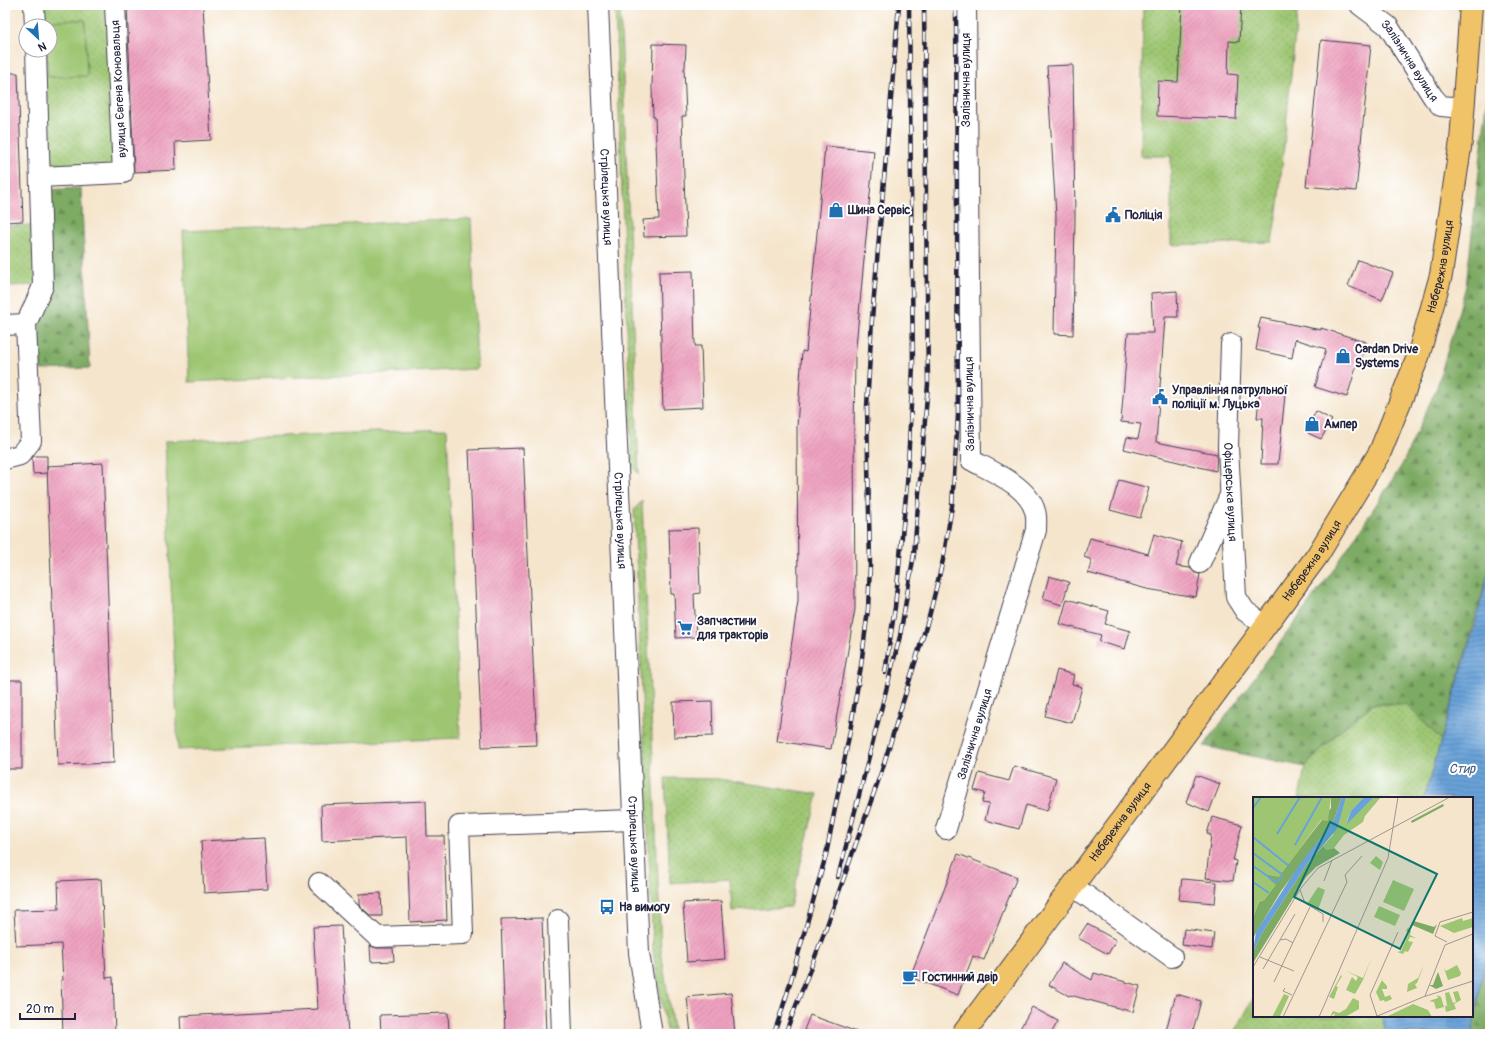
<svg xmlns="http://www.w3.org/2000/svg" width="1495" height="1039" font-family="Pangolin,sans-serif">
<defs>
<pattern id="grass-dots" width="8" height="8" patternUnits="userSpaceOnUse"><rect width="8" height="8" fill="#9ec672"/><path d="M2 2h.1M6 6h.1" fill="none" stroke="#88aa64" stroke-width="1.8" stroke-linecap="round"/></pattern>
<pattern id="forest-firs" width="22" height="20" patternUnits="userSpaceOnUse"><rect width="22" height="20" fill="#7eab64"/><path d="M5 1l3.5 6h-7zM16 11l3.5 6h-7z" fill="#678b54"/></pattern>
<pattern id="water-rules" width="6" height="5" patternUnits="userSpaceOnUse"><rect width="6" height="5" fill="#69a2d8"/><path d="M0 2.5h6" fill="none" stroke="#5684b0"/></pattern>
<pattern id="building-hatch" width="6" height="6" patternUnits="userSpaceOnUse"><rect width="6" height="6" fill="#eea2bf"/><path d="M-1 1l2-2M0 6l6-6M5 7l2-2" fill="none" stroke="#cc8ba5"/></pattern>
</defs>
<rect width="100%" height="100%" fill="#fff"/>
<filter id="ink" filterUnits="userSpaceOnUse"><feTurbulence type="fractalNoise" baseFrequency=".025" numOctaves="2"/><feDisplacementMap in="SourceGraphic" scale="8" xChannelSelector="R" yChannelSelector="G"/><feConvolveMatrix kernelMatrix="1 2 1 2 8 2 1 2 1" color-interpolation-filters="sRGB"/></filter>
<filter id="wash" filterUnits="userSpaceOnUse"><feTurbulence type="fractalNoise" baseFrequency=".012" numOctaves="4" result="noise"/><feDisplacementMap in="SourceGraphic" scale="16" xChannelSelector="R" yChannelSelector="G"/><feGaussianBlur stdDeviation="0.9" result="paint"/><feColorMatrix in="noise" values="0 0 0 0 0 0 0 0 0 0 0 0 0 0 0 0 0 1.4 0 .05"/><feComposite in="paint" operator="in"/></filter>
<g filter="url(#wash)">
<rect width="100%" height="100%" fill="#f5e5cc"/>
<!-- grass -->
<path fill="url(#grass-dots)" stroke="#607456" d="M40 5H108L117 167 45 171 41 50H47L48 77 87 75 85 20 46 21V26H40Z
M615 5H620L639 474 632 467Z
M1143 5H1298L1278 205 1272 242 1171 245V156H1141Z
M37 225 40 285 5 286V226Z
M642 501 661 950 673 1029 666 1030 653 951 634 510Z
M1373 704H1406L1441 740 1424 798H1299L1305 767 1343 728Z
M665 778 718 779 818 794 790 907 732 911 730 879 670 883Z
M1254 997V1016H1383L1385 1034H1234Z"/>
<!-- forest -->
<path fill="url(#forest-firs)" stroke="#506650" d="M1490 75V566L1441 740 1406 704H1373L1343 728 1305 767 1204 746 1334 569 1402 465 1437 387 1466 286Z
M81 188 90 368 41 370 39 308 45 190Z
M1490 935V1034H1472Z"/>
<!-- green -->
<path fill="#9ec672" stroke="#607456" d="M85 20 87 76 48 77 47 50H50V26H46V21Z
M471 219 477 369 189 382 183 231Z
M447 429 460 738 178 750 165 441Z"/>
<!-- water -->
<path fill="url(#water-rules)" stroke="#46628a" d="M1490 566V935L1472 1034H1385L1383 1016H1472V798H1424L1476 621Z"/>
<g id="blocks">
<!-- building -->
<path fill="url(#building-hatch)" d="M127 5H203L211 140 175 142 176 170 134 172Z
M1182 5H1241L1239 42 1229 41 1228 74 1238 75 1236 119 1157 116 1158 81 1178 82Z
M1321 40 1371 45 1356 191 1306 186Z
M653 44 686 45 685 68H684L686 116H682L686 236 644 237 643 220 659 219 655 117H653L652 89Z
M1073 65 1075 216 1073 335 1054 334 1056 216 1047 66Z
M5 73H18L23 221 5 222Z
M825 146 874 151 855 357 854 429 855 609 831 749 777 741 798 601 797 427 802 351 806 352Z
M1358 260 1393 273 1382 300 1348 286Z
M693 271 695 346H701L703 407 663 409 659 272Z
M1177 291 1178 317H1165L1156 442 1217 454 1216 471 1124 449 1127 437 1138 439 1141 424 1121 422 1128 333H1153L1151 293Z
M1261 318 1321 330V328L1366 342 1360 365 1357 364 1347 397 1315 387 1326 349 1295 339 1292 358 1256 350 1260 328H1258Z
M1260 389 1276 390 1285 395 1278 464H1261L1263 418H1257Z
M1316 411 1332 420 1321 439 1308 433V427Z
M523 448 537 745 482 747 469 450Z
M34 456H47V473L33 474 32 458Z
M103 463 114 763 58 765 47 466Z
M1119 480 1149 488 1140 518 1110 510Z
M698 528 700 593 694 594 696 637 676 638 674 594H671L669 529Z
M1154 534 1182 542 1176 566 1190 568 1195 573 1200 574 1196 597 1147 589 1088 573 1092 560 1084 557 1090 538 1148 554Z
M1049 576 1069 582 1062 605 1043 599Z
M1067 599 1109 611 1105 624 1130 631 1125 649 1099 642 1101 635 1060 624Z
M1057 670 1074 675 1072 684 1082 687 1072 723 1045 716Z
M5 680H22V769H5Z
M712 701 713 736 674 737 673 702Z
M1014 766 1056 778 1047 811 1026 805 1019 829 985 820 989 804 982 803 985 793 974 790 979 773 1009 781Z
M1196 775 1220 784 1209 812 1186 802Z
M426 801 427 836H444L447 920 410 922 407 837 322 841 321 805Z
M1212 817 1242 825 1233 860 1236 861 1233 881 1206 878 1211 835 1207 834Z
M264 838 267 889 204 893 201 841Z
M958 854 1017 877 984 960 973 956 958 995 910 977Z
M101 879 106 978 113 977 115 1034H63L61 980H63L61 944 16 946 14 910 59 909 58 881Z
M1182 879 1217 882 1215 903 1179 900Z
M381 893 382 916H371L359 905V894Z
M721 901 725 959 687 962 683 903Z
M542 918 546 1034H505L501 919Z
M1087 924 1116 940 1108 954 1078 938Z
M341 926 348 1034H181L180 1016 318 1009 313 927Z
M1184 929 1214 933 1212 949 1182 945Z
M370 946 377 948H393L394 961 371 962Z
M1062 963 1092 980 1094 973 1140 986 1133 1012 1070 995 1069 996 1049 985Z
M731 993 735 1034H691L687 997Z
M1176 994 1201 1001 1192 1034H1165Z
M1032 1007 1058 1021 1051 1034H1017Z
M448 1013 449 1034H381L380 1015Z
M810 1015 857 1032 856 1034H816L804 1030Z"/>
</g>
</g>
<g filter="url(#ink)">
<use href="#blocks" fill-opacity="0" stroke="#423f51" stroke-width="1"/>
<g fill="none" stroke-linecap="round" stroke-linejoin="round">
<defs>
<g id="minor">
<path d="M34 5 35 26"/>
<path id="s1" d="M598 5 639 953 652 1034"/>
<path id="s2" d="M1360 5 1388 26 1433 97 1441 106 1463 108"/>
<path d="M40 177 123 173 115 5"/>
<path d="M5 325 26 324"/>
<path id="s3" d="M1231 344 1228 447 1236 597 1245 611 1266 626"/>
<path d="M5 459 20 455 31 441 26 324 43 286 36 50"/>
<path d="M1200 563 1230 495"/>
<path id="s4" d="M946 829 1036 530C1036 524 1037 517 1035 511 1028 486 993 472 971 460L966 5"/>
<path d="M319 883 377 937 463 934 459 826 633 820"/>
<path d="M1073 886 1172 957"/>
<path d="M558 920 562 1034"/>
</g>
<g id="major">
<path id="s5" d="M963 1034 1317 556 1380 452 1418 357 1441 275 1461 141 1471 5"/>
</g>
</defs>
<!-- minor casing -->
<use href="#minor" stroke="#423f51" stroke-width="22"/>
<!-- major casing -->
<use href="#major" stroke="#423f51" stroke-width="24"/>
<!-- minor -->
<use href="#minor" stroke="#fff" stroke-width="20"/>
<!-- major -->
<use href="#major" stroke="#f1c369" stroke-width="22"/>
<defs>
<path id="rail" d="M885 673 895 607 907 485 913 365 909 5
M838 877 900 636 914 554 928 384 924 5
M774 1034 787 994 826 855 850 731 861 666 868 609 870 566 867 407 872 319 899 5
M785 1034 825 931 882 770 929 617 943 560 952 506 958 416 956 5"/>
</defs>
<!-- rail casing -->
<use href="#rail" stroke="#22223b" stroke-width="4.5"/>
<!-- rail -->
<use href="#rail" stroke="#fff" stroke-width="3" stroke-dasharray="9" stroke-linecap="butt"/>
</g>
</g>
<!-- icons -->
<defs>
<symbol id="shop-bare" viewBox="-9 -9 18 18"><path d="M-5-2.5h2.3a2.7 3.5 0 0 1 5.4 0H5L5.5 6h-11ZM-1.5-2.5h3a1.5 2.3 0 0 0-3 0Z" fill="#1f6fb2" stroke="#fff" stroke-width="2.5" paint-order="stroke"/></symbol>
<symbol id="civic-bare" viewBox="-9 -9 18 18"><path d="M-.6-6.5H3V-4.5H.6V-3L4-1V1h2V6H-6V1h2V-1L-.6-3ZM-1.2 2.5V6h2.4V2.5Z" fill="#1f6fb2" stroke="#fff" stroke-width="2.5" paint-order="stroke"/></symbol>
<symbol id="supermarket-bare" viewBox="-9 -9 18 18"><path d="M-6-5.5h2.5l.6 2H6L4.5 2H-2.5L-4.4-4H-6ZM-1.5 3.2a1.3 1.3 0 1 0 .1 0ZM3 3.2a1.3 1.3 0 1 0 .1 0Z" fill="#1f6fb2" stroke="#fff" stroke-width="2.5" paint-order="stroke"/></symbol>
<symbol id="bus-bare" viewBox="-9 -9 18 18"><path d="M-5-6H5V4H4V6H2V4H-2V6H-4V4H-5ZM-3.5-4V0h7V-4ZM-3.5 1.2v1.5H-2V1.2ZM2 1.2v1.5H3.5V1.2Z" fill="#1f6fb2" stroke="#fff" stroke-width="2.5" paint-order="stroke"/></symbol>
<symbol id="cafe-bare" viewBox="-9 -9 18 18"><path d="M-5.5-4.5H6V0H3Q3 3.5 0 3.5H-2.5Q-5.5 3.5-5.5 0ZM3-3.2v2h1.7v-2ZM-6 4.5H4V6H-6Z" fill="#1f6fb2" stroke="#fff" stroke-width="2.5" paint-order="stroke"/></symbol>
</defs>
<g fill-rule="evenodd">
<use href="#shop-bare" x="825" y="199" width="22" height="22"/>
<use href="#civic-bare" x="1102" y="204" width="22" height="22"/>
<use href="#shop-bare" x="1332" y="345" width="22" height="22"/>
<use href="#civic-bare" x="1149" y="386" width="22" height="22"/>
<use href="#shop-bare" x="1301" y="413" width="22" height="22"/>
<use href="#supermarket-bare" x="674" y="617" width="22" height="22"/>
<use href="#bus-bare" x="596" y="896" width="22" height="22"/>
<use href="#cafe-bare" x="899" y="966" width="22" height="22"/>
</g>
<g text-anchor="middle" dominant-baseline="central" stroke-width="4" stroke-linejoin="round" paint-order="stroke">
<!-- street labels -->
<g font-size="12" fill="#22223b" stroke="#fff">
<text stroke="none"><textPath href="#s2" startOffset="76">Залізнична вулиця</textPath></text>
<text transform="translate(966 80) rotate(-90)">Залізнична вулиця</text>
<text transform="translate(119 89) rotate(-93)">вулиця Євгена Коновальця</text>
<text stroke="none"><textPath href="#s1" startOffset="192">Стрілецька вулиця</textPath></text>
<text stroke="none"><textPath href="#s5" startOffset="912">Набережна вулиця</textPath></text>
<text transform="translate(970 404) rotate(-91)">Залізнична вулиця</text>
<text stroke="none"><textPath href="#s3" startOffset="148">Офіцерська вулиця</textPath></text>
<text stroke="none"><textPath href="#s1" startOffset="516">Стрілецька вулиця</textPath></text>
<text stroke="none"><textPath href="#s5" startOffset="588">Набережна вулиця</textPath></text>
<text stroke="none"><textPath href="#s4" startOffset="99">Залізнична вулиця</textPath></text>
<text stroke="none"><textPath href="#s5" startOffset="264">Набережна вулиця</textPath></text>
<text stroke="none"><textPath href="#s1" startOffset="840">Стрілецька вулиця</textPath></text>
</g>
<!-- poi labels -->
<g font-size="12" font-weight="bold" fill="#22223b" stroke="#fff" text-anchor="start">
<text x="848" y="210">Шина Сервіс</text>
<text x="1125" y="215">Поліція</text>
<text x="1355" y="349">Cardan Drive<tspan x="1355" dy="14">Systems</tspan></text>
<text x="1172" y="390">Управління патрульної<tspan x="1172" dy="14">поліції м. Луцька</tspan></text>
<text x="1324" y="424">Ампер</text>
<text x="697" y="621">Запчастини<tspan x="697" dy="14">для тракторів</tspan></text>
<text x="619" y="907">На вимогу</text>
<text x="922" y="977">Гостинний двір</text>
</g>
<!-- water labels -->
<g font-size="13" font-style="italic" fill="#425c82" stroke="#fff">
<text x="1462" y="769">Стир</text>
</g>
</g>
<!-- overview -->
<g transform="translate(1253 797)">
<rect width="220" height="220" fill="#f5e5cc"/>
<path d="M93 0H111L98 14 93 27 121 0H128L112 19 110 25 91 38 81 51 74 53 70 49 80 38ZM123 59 130 65 127 73 117 66ZM65 90 72 93 65 113 54 107ZM209 121 210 124 220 121V130L201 136 187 129ZM155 130 158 134 157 138 163 141 157 140 155 144 160 145 155 155 152 154 150 157 144 155 148 154 156 136 153 134ZM118 162 110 183 102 197 93 193 99 180 103 184 105 180 93 174 110 181ZM171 168 164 186 162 187 164 191 154 195 155 187 165 181ZM204 168 208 176 207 179 195 183 191 171 193 174ZM88 178 89 179 83 189 85 190 81 202 76 200ZM126 180 134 189V192H129L132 200 137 198 139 202 132 205 131 203 127 204 123 195 129 183ZM205 194 208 203 201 207 203 212 193 215 192 210 200 207 191 210 194 208 192 196 196 195 200 206 203 205 200 195ZM31 197 36 199 27 219 19 220ZM184 198 188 200 191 210 183 212 181 205 176 204 185 201ZM100 201 106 204V212L92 220H81L82 216 77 220 80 214 86 216 93 212Z" fill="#9ec672"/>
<path d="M78 0H89L81 23 28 94 0 141V120L6 105 11 103 18 94 14 77 26 79 78 11ZM190 7 191 9 159 26 158 24ZM70 49 74 53 81 51 87 56 63 70 53 80 0 166V155L9 136 54 67ZM161 124 181 130 184 127 180 137 159 128ZM185 175 190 189 183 192 176 188H180Z" fill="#7eab64"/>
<path d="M0 0H78L75 24 68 23 26 80 14 78V80L23 88 11 103 6 105 0 120Z" fill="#9ec672"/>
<path d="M140 83 161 92 151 114 130 105ZM126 109 147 118 142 129 121 120ZM160 207 175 213 179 220H133Z" fill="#9ec672"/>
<path d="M89 0H93L84 32 54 67 9 136 0 155 3 135 44 71 81 23ZM111 0H121L93 28 98 14Z" fill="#69a2d8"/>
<path fill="none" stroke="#69a2d8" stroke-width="2" d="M0 11 8 0M24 37 47 0M0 40 36 69M42 48 69 0M0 56 30 78M0 69 23 85 29 80M0 85 16 96"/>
<path fill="none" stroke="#a19792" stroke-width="1" d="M71 84 79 63M47 93 52 106 70 117V125M27 143 33 142 40 146M194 145 182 139 187 125 220 115M7 160 41 174M0 170 48 91 65 71 197 0M10 172 42 117M21 185 57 110M32 191 30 194 39 198M172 199 192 148 220 137M124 219 117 198 145 135M30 220 94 85 92 78 109 59M66 220 135 61 145 0M122 220 170 200 220 184"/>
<path fill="#0f766e" fill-opacity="0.15" stroke="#0f766e" stroke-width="2" d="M77 25 184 77 147 152 41 100Z"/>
<rect width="220" height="220" fill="none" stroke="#22223b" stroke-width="2"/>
</g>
<!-- margin -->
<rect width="1495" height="1039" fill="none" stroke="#fff" stroke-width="20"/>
<!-- north arrow -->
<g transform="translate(38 38) rotate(154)"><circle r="19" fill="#ffffff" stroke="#a7a7b1"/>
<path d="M0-3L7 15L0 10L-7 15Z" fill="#1f6fb2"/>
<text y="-6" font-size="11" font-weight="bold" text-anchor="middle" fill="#22223b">N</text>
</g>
<!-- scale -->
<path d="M20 1013v6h55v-6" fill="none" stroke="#22223b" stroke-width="2"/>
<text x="26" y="1013" font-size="12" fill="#22223b" stroke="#ffffff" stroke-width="3" paint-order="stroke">20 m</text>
</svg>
